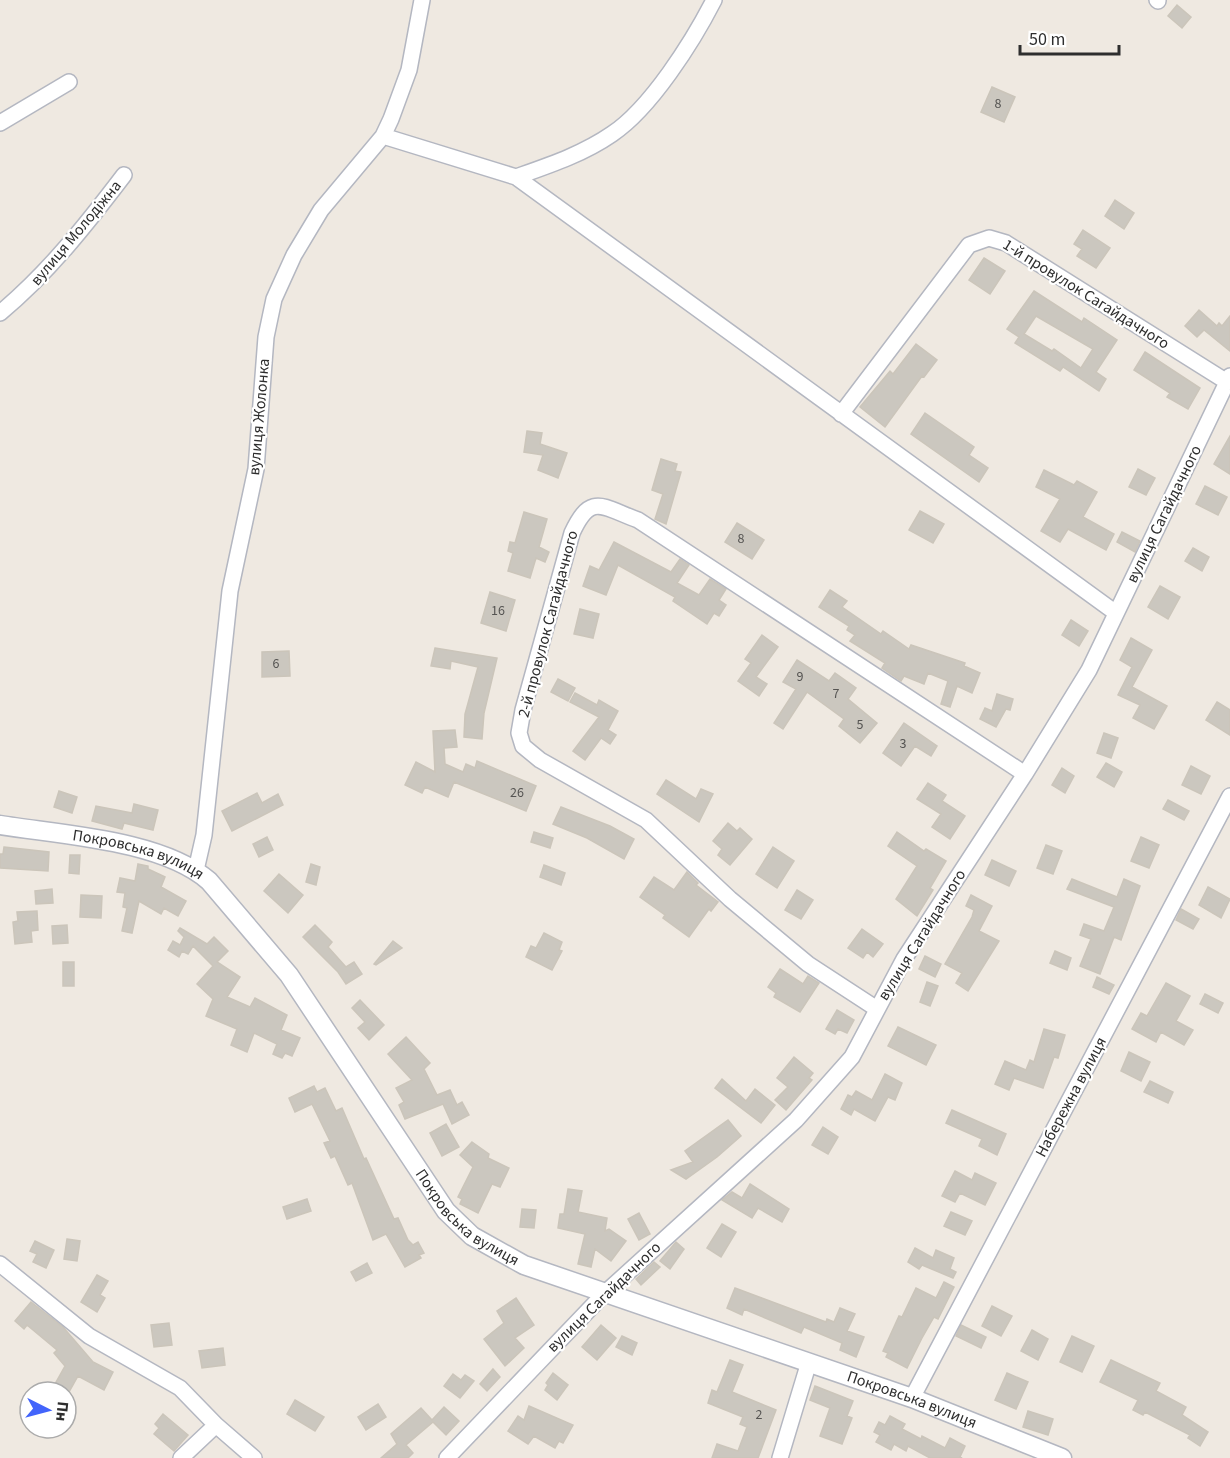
<svg xmlns="http://www.w3.org/2000/svg" width="1230" height="1458" font-family="'Source Sans 3',sans-serif">
<rect width="100%" height="100%" fill="#efe9e1"/>
<!-- building -->
<path fill="#cbc7bf" stroke="#cbc5ba" stroke-width="1.5" fill-rule="evenodd" d="M1177 5 1191 17 1182 28 1168 16Z
M992 87 1015 97 1004 122 981 112Z
M1115 200 1134 213 1124 229 1105 216Z
M1083 230 1110 248 1096 268 1077 256 1082 249 1074 244Z
M984 258 1005 271 990 294 969 280Z
M1034 291 1082 322 1084 318 1117 340 1096 372 1106 379 1099 391 1063 367 1060 371 1015 343 1019 337 1007 329ZM1036 316 1093 349 1081 368 1054 349 1052 351 1024 334Z
M1199 310 1217 326 1219 323 1222 326 1230 316V351L1204 330 1197 337 1185 326Z
M916 344 937 360 924 377 922 376 885 427 860 407 890 371 893 374Z
M1145 352 1200 388 1188 409 1167 397 1170 393 1134 370Z
M925 413 974 447 969 455 988 468 979 482 911 434Z
M527 431 542 433 540 444 567 453 558 478 538 470 543 455 524 452Z
M1230 436V474L1214 464Z
M661 459 677 464 675 471 681 472 666 524 655 519 663 494 652 490Z
M1138 469 1155 478 1146 495 1129 487Z
M1044 470 1074 485 1077 481 1097 492 1083 517 1114 534 1106 550 1068 529 1060 542 1041 531 1060 499 1036 487Z
M1205 486 1227 497 1218 515 1196 504Z
M920 511 944 524 933 543 909 530Z
M524 512 547 519 539 547 549 552 545 562 536 558 530 578 508 571 513 553 508 551 510 542 515 543Z
M737 523 764 540 752 559 725 542Z
M1122 532 1140 541 1135 552 1117 542Z
M614 542 671 572 680 559 689 565 677 583 699 595 710 579 726 589 719 600 726 605 719 616 714 613 707 624 673 601 675 597 618 565 606 595 583 586 590 566 599 570Z
M1193 548 1209 557 1202 571 1185 561Z
M1160 586 1180 597 1168 619 1148 607Z
M830 590 847 601 842 607 881 634 883 631 909 649 911 645 965 663 964 666 980 673 972 693 957 686 950 707 941 704 948 681 928 673 924 684 904 676 901 681 882 668 885 663 850 641 855 635 847 630 849 626 819 607Z
M490 592 515 600 506 631 481 623Z
M580 609 599 614 593 638 574 634Z
M1071 620 1088 631 1079 646 1062 635Z
M762 635 778 647 756 677 767 684 759 696 738 681 751 663 745 659Z
M1131 638 1152 650 1132 687 1167 706 1154 729 1133 718 1140 705 1118 695 1132 667 1120 660Z
M435 648 497 658 484 713 482 739 464 737 465 714 478 667 451 661 450 669 431 666Z
M289 651 290 676 262 677V652Z
M797 660 829 681 835 673 856 688 848 699 877 723 860 743 839 726 844 719 807 692 783 729 774 723 796 689 783 682Z
M558 679 575 688 568 701 551 692Z
M575 693 597 705 599 700 618 711 608 730 616 735 610 744 601 738 585 760 573 751 599 717 570 702Z
M997 694 1013 699 1010 710 1006 709 996 727 980 719 985 708 992 711Z
M1217 702 1230 710V735L1206 720Z
M904 723 937 746 931 756 915 746 901 766 883 753Z
M455 730 457 747 444 748 445 764 463 772 466 764 475 768 477 761 536 786 526 811 454 782 448 797 425 787 422 793 405 785 416 762 435 772 433 731Z
M1104 733 1118 738 1111 758 1097 753Z
M1106 763 1122 772 1114 787 1097 777Z
M1191 766 1210 776 1201 794 1182 785Z
M1062 768 1074 776 1065 793 1052 785Z
M666 780 696 799 701 789 713 794 699 822 657 794Z
M928 783 946 795 942 801 965 816 950 839 932 827 941 814 917 799Z
M59 791 77 797 72 813 54 807Z
M257 793 262 803 278 794 283 805 232 831 222 811Z
M1168 800 1189 811 1184 820 1163 809Z
M134 804 158 810 153 830 124 823 122 829 92 821 96 806 132 813Z
M561 807 610 826 634 839 624 859 587 838 553 824Z
M728 823 737 831 740 828 752 839 730 865 718 855 722 849 713 841Z
M534 832 553 838 550 848 531 842Z
M897 832 924 851 926 849 946 861 930 888 933 890 917 916 896 899 917 866 888 846Z
M267 837 273 850 259 857 253 844Z
M1141 837 1159 845 1149 868 1131 861Z
M1046 845 1062 851 1053 874 1037 868Z
M4 847 49 852 48 871 0 868V854H3Z
M773 847 794 861 777 888 756 874Z
M70 855H80L79 874 69 873Z
M992 860 1016 871 1009 886 985 875Z
M138 864 148 866V869L165 877 161 887 186 901 178 916 164 908 161 914 139 901 132 933 122 931 127 908 123 907 125 893 117 892 120 878 135 881Z
M311 864 320 867 316 885 306 882Z
M544 865 565 873 561 885 540 877Z
M687 872 698 883 696 885 718 902 711 911 709 909 689 937 663 918 665 915 640 897 654 877 674 890Z
M279 874 303 895 288 913 264 891Z
M1072 879 1117 897 1124 879 1140 886 1121 940 1114 937 1100 974 1080 966 1091 939 1080 935 1084 924 1104 931 1114 907 1067 889Z
M1208 887 1230 899 1221 918 1199 905Z
M52 889 53 903 36 904 35 891Z
M797 890 813 900 801 919 785 910Z
M81 895 102 896 101 918 80 917Z
M971 895 992 906 979 931 999 941 968 991 956 983 962 973 945 964 972 917 974 910 966 906Z
M1181 909 1199 919 1193 929 1176 920Z
M37 911 38 930 31 931 32 942 15 944 13 922 18 921 17 912Z
M67 925 68 943 53 944 52 926Z
M315 925 332 942 328 947 346 967 354 962 362 974 346 984 338 972 303 937Z
M180 928 207 944 214 937 228 951 217 962 240 977 227 997 250 1007 255 998 287 1015 281 1030 300 1038 292 1056 285 1053 282 1058 273 1054 277 1044 254 1033 247 1052 231 1045 237 1029 206 1016 213 999 197 984 213 966 193 946 188 954 182 951 179 957 168 950 173 941 180 945 184 937 178 931Z
M862 929 883 944 873 957 867 952 863 958 848 948Z
M544 933 562 942 559 950 562 951 552 970 526 957 531 946 536 948Z
M393 941 402 948 376 965 374 964Z
M1055 951 1071 958 1067 970 1050 963Z
M925 956 941 964 935 977 919 969Z
M63 962H74V986H63Z
M780 969 803 984 808 976 819 983 800 1012 774 997 776 993 768 987Z
M1097 977 1114 985 1109 994 1093 987Z
M927 982 938 986 930 1006 920 1002Z
M1166 983 1190 996 1176 1021 1193 1030 1184 1045 1161 1032 1156 1042 1132 1029 1141 1013 1147 1016Z
M1205 994 1223 1003 1218 1013 1200 1004Z
M360 1000 384 1025 369 1040 358 1028 365 1022 352 1008Z
M837 1010 854 1020 847 1033 838 1029 835 1034 826 1029Z
M898 1027 936 1045 926 1065 888 1046Z
M1044 1029 1065 1035 1058 1058 1054 1057 1043 1088 1014 1078 1009 1090 995 1084 1005 1061 1026 1070 1030 1060 1034 1062Z
M406 1037 430 1063 424 1069 437 1095 450 1090 457 1105 462 1102 469 1115 452 1124 443 1104 405 1119 399 1105 404 1102 396 1088 412 1080 388 1054Z
M1129 1052 1150 1062 1141 1081 1121 1071Z
M794 1057 813 1073 809 1078 812 1080 786 1110 775 1100 788 1087 777 1078Z
M885 1074 902 1083 895 1100 888 1097 875 1121 854 1109 851 1115 841 1109 848 1095 852 1097 856 1091 872 1100Z
M722 1079 746 1101 755 1089 775 1105 761 1123 715 1088Z
M1150 1081 1173 1092 1168 1103 1144 1092Z
M314 1086 317 1092 325 1088 336 1111 342 1108 364 1159 366 1158 394 1219 398 1218 408 1240 413 1245 418 1242 424 1253 419 1255 421 1258 405 1267 386 1234 373 1240 352 1183 348 1185 335 1156 331 1158 324 1143 330 1141 312 1104 295 1112 289 1098Z
M952 1110 1006 1134 997 1155 979 1146 982 1139 946 1123Z
M728 1120 741 1136 717 1157 686 1179 671 1170 693 1162 685 1151Z
M446 1124 459 1147 442 1156 430 1133Z
M823 1127 838 1137 828 1154 812 1145Z
M472 1142 489 1154 488 1158 509 1168 500 1187 492 1184 478 1213 460 1204 462 1199 458 1197 473 1167 460 1155Z
M955 1171 972 1180 975 1173 996 1183 985 1205 960 1193 955 1202 942 1196Z
M750 1184 789 1209 782 1222 758 1208 752 1218 722 1200 732 1192 742 1198Z
M568 1189 582 1191 578 1212 607 1218 605 1231 609 1229 626 1241 611 1261 595 1249 591 1267 578 1264 585 1234 558 1228 560 1214H564Z
M307 1199 311 1211 287 1219 283 1207Z
M522 1209 536 1210 534 1228 520 1227Z
M951 1212 972 1221 965 1235 944 1226Z
M639 1213 650 1234 639 1240 628 1219Z
M722 1224 736 1232 721 1257 707 1248Z
M67 1239 80 1241 77 1261 64 1259Z
M35 1241 54 1250 46 1268 33 1262 37 1254 30 1251Z
M676 1242 684 1249 670 1269 660 1261Z
M915 1248 933 1258 936 1250 954 1258 950 1269 956 1272 953 1278 922 1265 919 1269 908 1262Z
M654 1262 660 1267 641 1285 636 1279Z
M367 1263 372 1273 356 1281 351 1272Z
M97 1275 108 1281 100 1295 105 1298 97 1312 81 1302Z
M944 1282 954 1287 938 1319 934 1317 922 1338 907 1368 886 1357 888 1353 883 1351 899 1316 902 1317 916 1288 936 1298Z
M735 1288 826 1322 827 1319 834 1322 840 1308 855 1314 847 1331 864 1337 856 1357 840 1350 842 1343 804 1327 801 1333 744 1309 742 1315 727 1308Z
M516 1298 534 1325 515 1338 524 1348 505 1366 484 1339 504 1323 497 1311Z
M31 1302 63 1327 93 1362 113 1372 104 1390 78 1376 69 1392 55 1384 65 1366 54 1353 57 1350 27 1325 24 1329 15 1321Z
M992 1306 1012 1316 1001 1336 982 1326Z
M169 1323 172 1345 154 1347 151 1325Z
M601 1325 616 1338 597 1360 582 1347Z
M961 1325 986 1337 981 1348 956 1336Z
M1032 1330 1048 1339 1038 1360 1021 1351Z
M622 1336 637 1343 632 1355 616 1347Z
M1072 1336 1094 1346 1082 1372 1060 1362Z
M223 1348 225 1365 202 1368 199 1351Z
M730 1360 743 1365 732 1392 776 1410 758 1458H712L717 1444 738 1451 747 1427 740 1424 743 1417 708 1403 712 1390 717 1392Z
M1111 1360 1160 1383 1156 1391 1186 1407 1182 1415 1208 1432 1200 1446 1188 1438 1190 1435 1145 1412 1143 1415 1133 1410 1138 1400 1100 1382Z
M493 1369 500 1377 487 1391 480 1384Z
M553 1373 568 1385 557 1400 545 1390 548 1385 546 1383Z
M1007 1373 1028 1382 1016 1409 995 1400Z
M453 1374 461 1380 465 1375 474 1381 460 1398 444 1386Z
M815 1386 853 1401 847 1416 852 1418 842 1444 820 1436 830 1408 810 1400Z
M295 1400 324 1417 315 1431 287 1414Z
M378 1404 386 1417 366 1430 358 1417Z
M529 1406 573 1425 563 1443 559 1441 555 1448 534 1436 528 1444 508 1431 518 1416 524 1420Z
M444 1407 459 1421 446 1435 433 1422 406 1445 413 1453 408 1458H381L397 1444 391 1434 421 1408 432 1420Z
M1028 1411 1053 1419 1048 1435 1023 1427Z
M163 1414 188 1435 174 1451 154 1434 159 1428 155 1424Z
M890 1416 905 1424 902 1429 921 1439 922 1436 945 1448 950 1438 965 1446 960 1457 962 1458H930L908 1446 906 1451 894 1444 891 1450 876 1442 880 1435 874 1432 879 1422 885 1425Z"/>
<g fill="none" stroke-linecap="round" stroke-linejoin="round">
<defs>
<path id="minor" d="M1157 0 1158 1
M0 123 69 82
M383 136 516 177 1116 613
M516 177C550 165 583 154 612 134 651 108 693 41 714 0
M0 313C48 273 86 225 124 175
M841 414 969 245 989 238 1006 243 1227 382
M196 870 204 835 230 591 256 469 266 337 274 299 294 255 321 210 383 136 391 119 409 70 422 0
M877 1009 808 964 730 899 646 820 540 760 523 746 519 733 523 710 572 533C591 492 602 507 638 520L1025 774
M0 1264 89 1336 180 1388 216 1425
M912 1398 1230 796
M181 1458 216 1425 254 1458
M447 1458 604 1294 796 1120 852 1057 904 959 1025 774 1089 670 1230 376
M780 1458 809 1362"/>
<g id="tertiary">
<path id="s1" d="M0 825C62 835 162 840 209 881L289 975 446 1211 472 1236 524 1265 912 1398 1062 1458"/>
</g>
</defs>
<!-- minor casing -->
<use href="#minor" stroke="#b4b7c1" stroke-width="18"/>
<!-- tertiary casing -->
<use href="#tertiary" stroke="#b4b7c1" stroke-width="21"/>
<!-- minor -->
<use href="#minor" stroke="#fff" stroke-width="15"/>
<!-- tertiary -->
<use href="#tertiary" stroke="#fff" stroke-width="18"/>
</g>
<g text-anchor="middle" dominant-baseline="central" stroke-width="4.5" stroke-linejoin="round" paint-order="stroke">
<!-- number labels -->
<g font-size="14" fill="#555452">
<text x="998" y="104">8</text>
<text x="741" y="539">8</text>
<text x="498" y="611">16</text>
<text x="276" y="664">6</text>
<text x="800" y="677">9</text>
<text x="836" y="694">7</text>
<text x="860" y="725">5</text>
<text x="903" y="744">3</text>
<text x="517" y="793">26</text>
<text x="759" y="1415">2</text>
</g>
<!-- street labels -->
<g font-size="16" fill="#2e2e2e" stroke="#fff">
<text transform="translate(76 233) rotate(-50)">вулиця Молодіжна</text>
<text transform="translate(1086 294) rotate(32)">1-й провулок Сагайдачного</text>
<text transform="translate(259 417) rotate(-85)">вулиця Жолонка</text>
<text transform="translate(1164 514) rotate(-64)">вулиця Сагайдачного</text>
<text transform="translate(548 624) rotate(-75)">2-й провулок Сагайдачного</text>
<text stroke="none"><textPath href="#s1" startOffset="142">Покровська вулиця</textPath></text>
<text transform="translate(922 935) rotate(-58)">вулиця Сагайдачного</text>
<text transform="translate(1071 1097) rotate(-62)">Набережна вулиця</text>
<text stroke="none"><textPath href="#s1" startOffset="646">Покровська вулиця</textPath></text>
<text transform="translate(604 1297) rotate(-44)">вулиця Сагайдачного</text>
<text stroke="none"><textPath href="#s1" startOffset="1132">Покровська вулиця</textPath></text>
</g>
</g>
<!-- north arrow -->
<g transform="translate(48 1410) rotate(96)"><circle r="28" fill="#ffffff" stroke="#ababab" stroke-width="1.5"/>
<path d="M0-4.5L10 22L0 15L-10 22Z" fill="#4264fb"/>
<text y="-9" font-size="16" font-weight="bold" text-anchor="middle" fill="#2e2e2e">Пн</text>
</g>
<!-- scale -->
<path d="M1020 45v9h99v-9" fill="none" stroke="#2e2e2e" stroke-width="3"/>
<text x="1029" y="45" font-size="18" fill="#2e2e2e" stroke="#ffffff" stroke-width="4.5" paint-order="stroke">50 m</text>
</svg>
